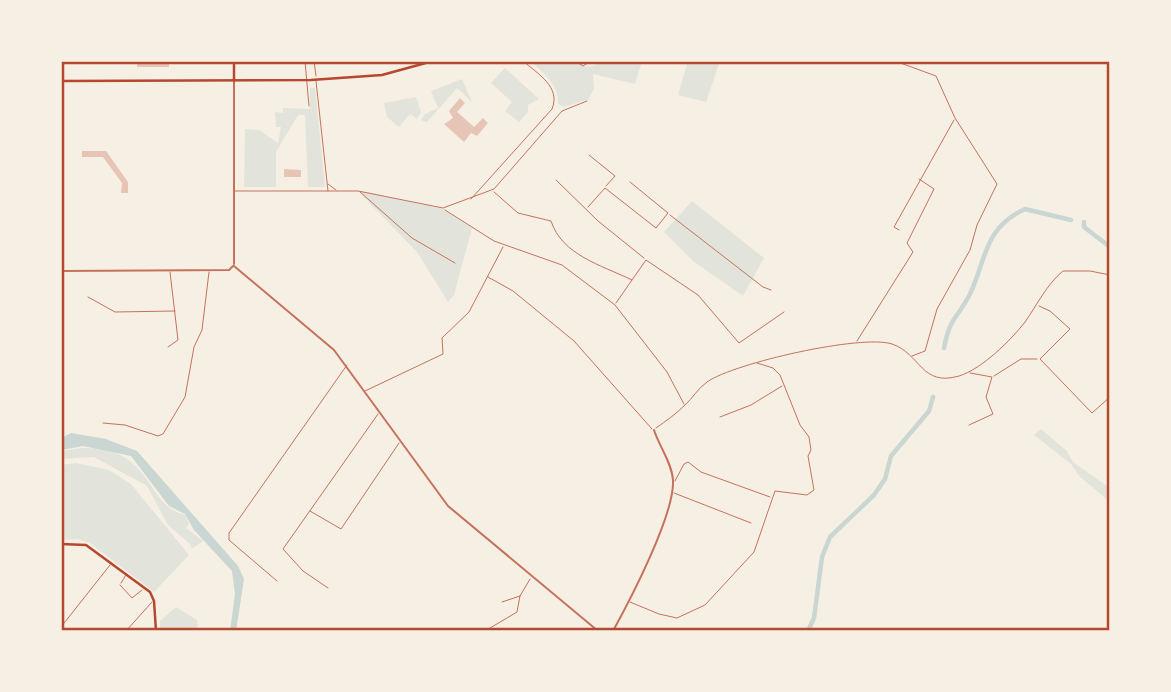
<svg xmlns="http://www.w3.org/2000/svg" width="1171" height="692" font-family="Roboto,sans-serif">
<rect width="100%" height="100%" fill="#f6efe4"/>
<!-- green -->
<path fill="#e2e4dc" d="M530 61C542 61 554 61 565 61 578 62 589 73 601 61H642L635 84 593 74 594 88 589 99 564 107 558 104C559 84 544 74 530 61Z
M688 61H720L706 102 678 95Z
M505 68 539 99 528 105V112L519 122 505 111 512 102 491 83Z
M462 79 472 102 457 88 427 122 421 120 425 114 438 108 431 91Z
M310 88H315L325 187H308L305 115H298L276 152V187H244L245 129 259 130 278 143 281 127H276L275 112 283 113V108L310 109Z
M416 97 421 112 417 119 410 114 399 127 387 117 384 103Z
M363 191 443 209 472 228 454 295 448 302 417 252 361 194Z
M692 201 764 258 743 296 693 261 664 232Z
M1041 429 1067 451 1073 462 1110 488V502L1079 476 1071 464 1034 435Z
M82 448C156 447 143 506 186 515L189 524 186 528 203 541 192 549 190 544 168 525 147 486 94 457 61 459V451Z
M76 463 109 470 131 484 189 555 154 592 90 543 77 539 61 540V465Z
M176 607 197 620 198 631H160V621Z"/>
<!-- water -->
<path fill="#c9d6d2" d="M71 433 106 439 137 451 238 566 244 579 236 631H230L235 594 232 571 194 530 185 514 169 506 131 456 83 446 61 450V438Z"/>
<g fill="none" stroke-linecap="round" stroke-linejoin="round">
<!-- river -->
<path stroke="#c9d6d2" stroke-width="4.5" d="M1084 222V227L1110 247
M944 348C950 316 958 318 970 294 987 258 983 229 1025 209L1071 220
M808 631 814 618 822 557 830 537 874 495 885 479 891 456 929 411 933 397"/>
</g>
<!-- building -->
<path fill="#e6c5b7" d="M137 61H169V67H137Z
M460 98 465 103 457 112 474 127 483 118 488 123 477 136 471 133 464 142 444 124 453 118 449 111Z
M82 151H106L128 182V193H121L122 183 103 157H82Z
M284 169 301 170V177H284Z"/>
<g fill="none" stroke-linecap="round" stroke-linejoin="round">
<!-- minor -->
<path stroke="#c5725c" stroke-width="1" d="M305 61 309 106
M314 61 316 76
M575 61 583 66 591 61
M895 61 936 76 955 118 997 184 977 225 970 250 937 309 925 351 912 356
M316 81 328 191
M589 155 615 176 606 186
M556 180 598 221 644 258
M328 184 336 190
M235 191H358L443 208 494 189 562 111 587 101
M360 192 412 238 455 263
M494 192 518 213 551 221C562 255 601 265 632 280L616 303
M471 199 552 109C561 87 538 74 523 61
M588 207 605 188 656 228 668 213 630 182
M445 210 494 241 562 265 615 305 667 372 684 404
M670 215 763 287 771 290
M899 230 894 227 954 120
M488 277 513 291 574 341 652 429
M632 280 646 260 698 295 739 343 784 312
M88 297 115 312 175 311
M1039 306 1050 311 1070 329 1040 359 1092 413 1110 397
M857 341 913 252 907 243 934 189 919 179
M168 347 178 340 170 272
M994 376 1021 359H1037
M365 391 443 354 442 338 469 312 503 247
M720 417 751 405 782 386
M103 423 125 425 158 436 163 434 185 397 194 347 202 330 209 272
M969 425 993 414 986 397 992 377 970 373
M656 428C666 421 676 414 685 405 693 398 698 388 707 382 734 363 862 334 892 344 921 354 921 387 959 376 982 369 1011 340 1025 322 1037 305 1047 284 1063 271H1090L1110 275
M675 481 684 464 688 462 701 472 770 497
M674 493 751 523
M310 511 341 529 399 443
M277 581 229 540V533L347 365
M121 583 126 575
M120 585 132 598 142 590
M328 588 303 571 283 549 378 414
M502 602 520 596 530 579
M630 602 659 614 677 618 705 605 754 552 775 491 807 495 814 490 808 456 811 450 809 437 800 425 780 375 773 368 757 363
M61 627 110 565
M126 631 152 602
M485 631 517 612 520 596"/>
<!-- tertiary -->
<path stroke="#c5725c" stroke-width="2" d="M234 264V81
M234 266 334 350 448 506 598 631
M61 271 229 270 233 266
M613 631C630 600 675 514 673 480 672 463 659 446 654 430"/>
<!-- secondary -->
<path stroke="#b5482f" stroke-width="2.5" d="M234 61V81
M61 81 311 80 382 75 433 61
M61 544 86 545 150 592 154 601 156 631"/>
</g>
<!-- border -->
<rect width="1171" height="692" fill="none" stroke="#f6efe4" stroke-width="126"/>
<rect x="63" y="63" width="1045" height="566" fill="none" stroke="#b5482f" stroke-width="2.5"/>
</svg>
